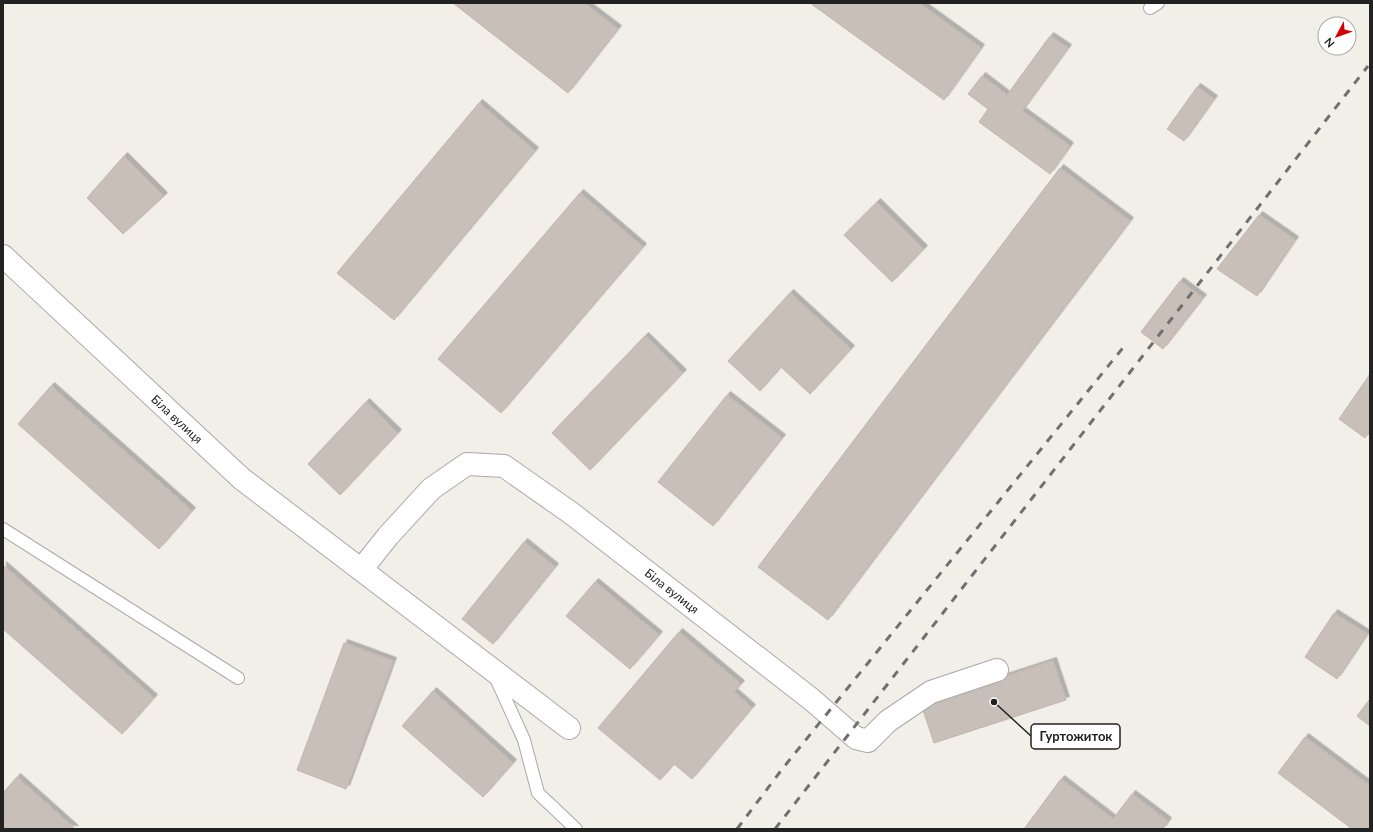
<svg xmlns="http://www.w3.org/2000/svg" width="1373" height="832" font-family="Lato,sans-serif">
<defs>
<filter id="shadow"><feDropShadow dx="3.5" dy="-3.5" stdDeviation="0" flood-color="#0004"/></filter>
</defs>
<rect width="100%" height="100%" fill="#f2efe9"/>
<!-- building -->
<path fill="#c7bfb8" stroke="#c4b6ab" filter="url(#shadow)" d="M453 3H584L618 29 568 93Z
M810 3H919L981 48 944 100Z
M1050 36 1068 48 1022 111 1070 146 1050 174 979 122 988 109 968 94 982 76 1007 95Z
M1197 87 1214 99 1184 141 1167 129Z
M479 103 535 151 394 320 337 273Z
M124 156 164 196 123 234 87 198Z
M1060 168 1130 221 828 620 758 567Z
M580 193 643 247 501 413 438 359Z
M877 202 924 249 892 282 844 235Z
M1259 215 1295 240 1257 296 1217 269Z
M1180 281 1203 298 1163 349 1141 332Z
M790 293 851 349 810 394 781 367 760 391 728 361Z
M645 336 683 373 590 470 552 433Z
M1370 374V431L1365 438 1339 419Z
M51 386 192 511 159 549 18 424Z
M727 395 782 438 713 526 658 482Z
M366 402 398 433 340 495 308 464Z
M524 542 555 567 493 644 462 619Z
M3 565 154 698 122 734 3 629Z
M595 582 659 635 630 669 566 616Z
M1334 613 1367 634 1337 679 1305 657Z
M679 632 741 684 734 692 752 708 692 779 674 764 660 780 598 728Z
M344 643 393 661 346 789 297 770Z
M1053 661 1066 700 934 743 921 704Z
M433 691 513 763 483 797 402 726Z
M1370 699V726L1357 716Z
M1305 737 1370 786V829H1352L1278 773Z
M17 777 75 829H3V793Z
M1061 779 1113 819 1132 794 1168 821 1163 829H1024Z"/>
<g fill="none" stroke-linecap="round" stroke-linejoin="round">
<defs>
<path id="lane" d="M1150 8 1158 3
M3 529 238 678
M495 676 524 740 538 793 576 829"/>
<path id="street" d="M3 256 242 479 569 728
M361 570 388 536 431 489 467 464 504 466 571 513 811 699 856 738 868 741 888 721 931 692 997 670"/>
</defs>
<!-- lane casing -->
<use href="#lane" stroke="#a9a9a9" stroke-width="14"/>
<!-- street casing -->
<use href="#street" stroke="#a9a9a9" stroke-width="24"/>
<!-- lane -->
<use href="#lane" stroke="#fff" stroke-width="12"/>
<!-- street -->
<use href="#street" stroke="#fff" stroke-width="22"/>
<!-- rail -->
<path stroke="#707070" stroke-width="3" stroke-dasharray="8 8" stroke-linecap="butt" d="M737 829 783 768 1126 344
M775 829 1368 66"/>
</g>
<g text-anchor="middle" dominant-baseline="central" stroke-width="4" stroke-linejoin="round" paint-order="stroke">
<!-- street labels -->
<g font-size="12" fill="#222" stroke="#fff">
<text transform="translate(177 419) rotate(43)">Біла вулиця</text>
<text transform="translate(672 591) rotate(38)">Біла вулиця</text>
</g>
</g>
<!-- callouts -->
<path fill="none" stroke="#222" stroke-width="1.5" d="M994 702L1031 736"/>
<circle fill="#222" stroke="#fff" stroke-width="1.5" cx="994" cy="702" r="4"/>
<rect fill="#fff" stroke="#222" stroke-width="1.5" x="1031" y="724" width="89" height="25" rx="4"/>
<g font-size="13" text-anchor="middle" font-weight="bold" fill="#222">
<text x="1076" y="741">Гуртожиток</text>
</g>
<!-- border -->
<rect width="1373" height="832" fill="none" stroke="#222222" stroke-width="8"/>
<!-- north arrow -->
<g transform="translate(1337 36) rotate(229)"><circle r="19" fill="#ffffff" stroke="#a7a7a7"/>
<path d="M0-3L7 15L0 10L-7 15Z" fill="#d40000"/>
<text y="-6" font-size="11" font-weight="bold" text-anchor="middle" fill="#222222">N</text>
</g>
</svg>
